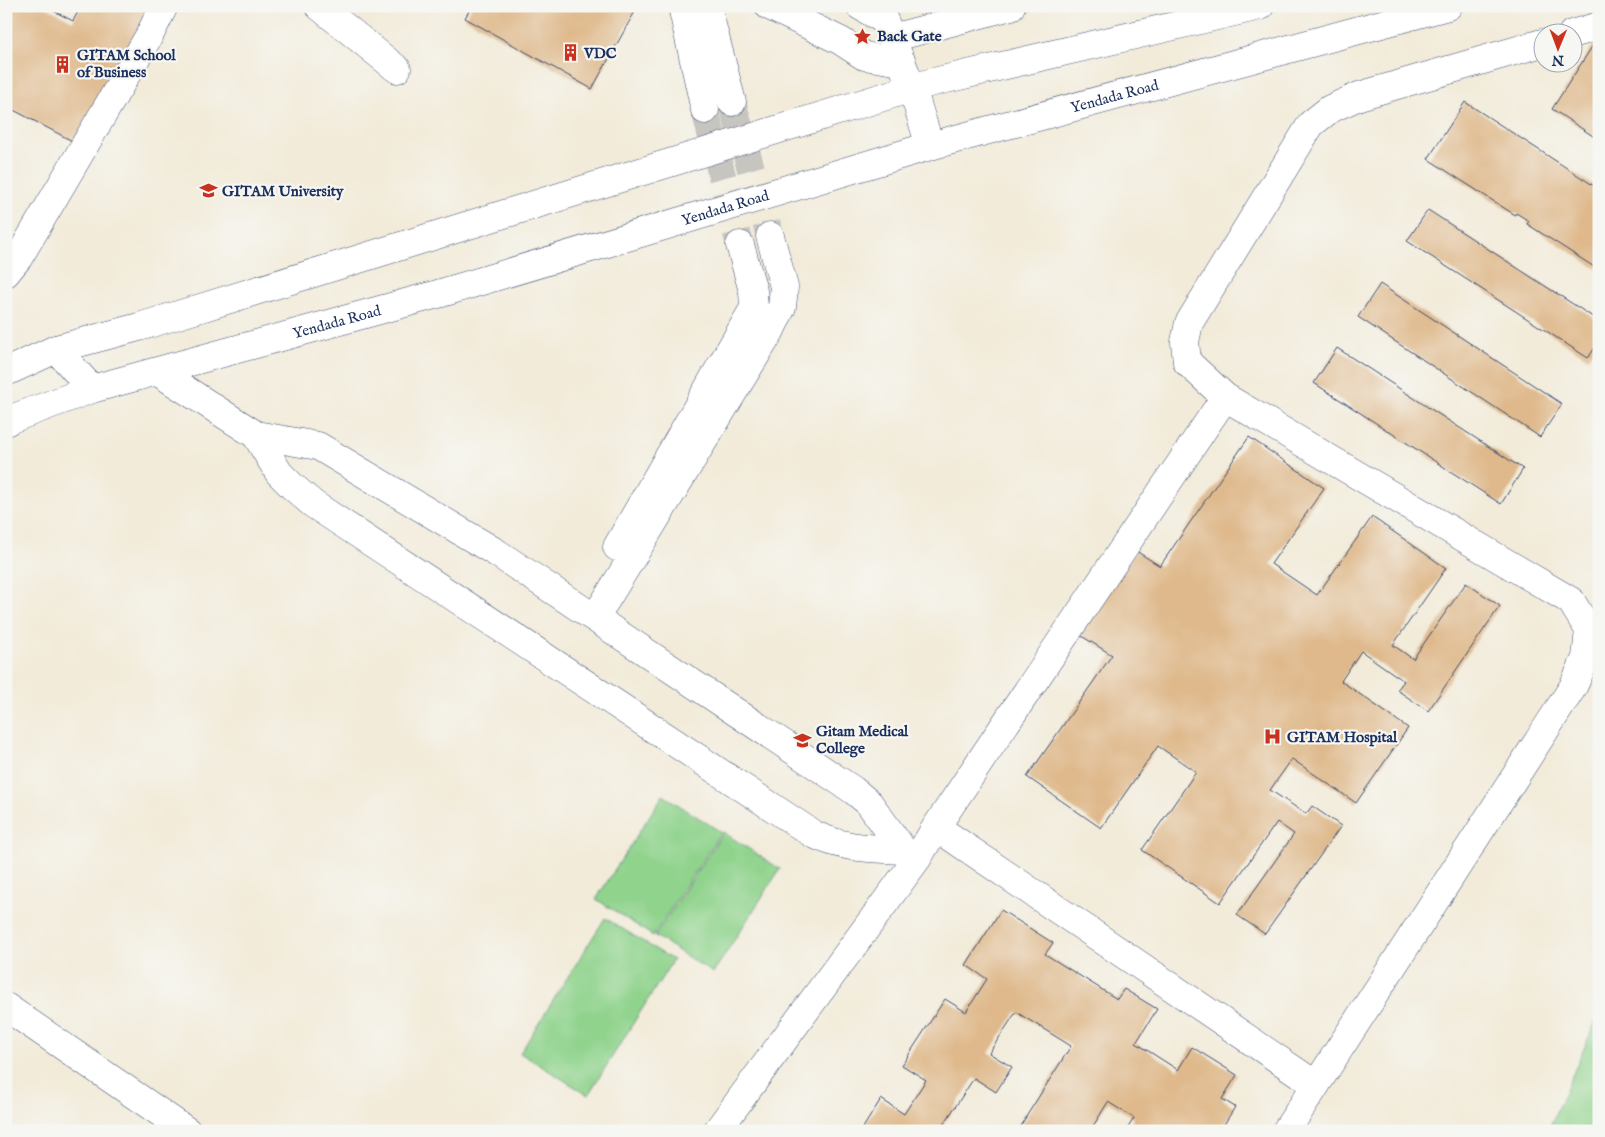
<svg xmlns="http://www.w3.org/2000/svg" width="1605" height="1137" font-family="'IM FELL English',serif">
<rect width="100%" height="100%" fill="#f6f6f2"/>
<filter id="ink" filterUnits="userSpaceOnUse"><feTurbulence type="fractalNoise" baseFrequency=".02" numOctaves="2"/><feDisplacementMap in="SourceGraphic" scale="10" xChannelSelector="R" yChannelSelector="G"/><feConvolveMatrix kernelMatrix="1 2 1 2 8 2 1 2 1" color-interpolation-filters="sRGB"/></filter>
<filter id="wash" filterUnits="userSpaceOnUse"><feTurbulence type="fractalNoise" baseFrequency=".0096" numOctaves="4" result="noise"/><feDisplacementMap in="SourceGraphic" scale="20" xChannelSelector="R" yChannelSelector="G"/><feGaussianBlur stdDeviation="1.12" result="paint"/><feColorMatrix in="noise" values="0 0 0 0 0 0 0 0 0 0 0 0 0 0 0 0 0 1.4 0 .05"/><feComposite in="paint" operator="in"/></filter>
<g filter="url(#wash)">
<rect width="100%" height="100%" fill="#f2ebd9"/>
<!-- green -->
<path fill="#8fd38c" stroke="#558175" d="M663 795 721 832 653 936 596 899Z
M723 832 780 869 713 973 655 936Z
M605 918 673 960 588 1095 520 1053Z
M1599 1014V1131H1548Z"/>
<g id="blocks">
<!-- building -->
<path fill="#dfb98c" d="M6 6H44L73 21 81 6H150L78 144 6 106Z
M472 6H638L592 89 465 18Z
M1597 39 1599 40V140L1552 109Z
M1465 102 1599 189V270L1527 224 1529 221 1516 213 1515 215 1428 159Z
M1428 210 1599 321V342L1588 358 1407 241Z
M1380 284 1562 404 1540 437 1358 317Z
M1337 348 1523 469 1501 504 1314 383Z
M1249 437 1324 488 1271 564 1317 595 1372 517 1446 568 1393 645 1413 659 1466 583 1500 606 1428 711 1397 690 1404 681 1361 651 1341 681 1408 728 1356 803 1292 759 1270 790 1306 814 1312 806 1341 826 1265 934 1237 915 1294 834 1277 822 1220 903 1142 850 1196 772 1158 746 1101 828 1027 777 1112 655 1080 635 1136 551 1160 566Z
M1001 910 1053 943 1045 954 1117 999 1124 989 1157 1009 1136 1043 1178 1070 1192 1047 1237 1075 1222 1099 1235 1107 1220 1131H1126L1134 1118 1108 1102 1090 1131H1017L1071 1046 1016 1012 989 1053 1012 1067 996 1092 974 1078 942 1127 948 1131H861L881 1099 904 1114 926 1080 902 1065 945 999 966 1012 987 979 966 965Z"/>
</g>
</g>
<g filter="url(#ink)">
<use href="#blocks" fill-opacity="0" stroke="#3b4b70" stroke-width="1"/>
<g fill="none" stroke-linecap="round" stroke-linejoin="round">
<!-- minor-tunnel -->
<path stroke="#c7c5c0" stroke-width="28" stroke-dasharray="28 14" stroke-linecap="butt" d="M732 102 770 236
M705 110 740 245"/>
<defs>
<path id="minor" d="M319 6 397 69
M682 6 705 110
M707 6 732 102
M769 6 841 41 864 56 902 62
M860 6 884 20 912 88 930 146
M1572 34 1599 26
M892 38 1011 6
M6 273 19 257 149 36 164 6
M56 349 92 389
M158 372 256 435 318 446 497 553 853 790 869 803 903 850 917 859
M1225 397 1187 362 1185 342 1189 323 1311 124 1330 109 1359 96 1542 43
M256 435 279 473 292 486 313 504 813 834C844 849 870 848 903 850
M617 547 754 308 753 291 740 245
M595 618 770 332 782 307 784 287 770 236
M6 1007 187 1131
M717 1131 917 859 936 827 1225 397 1571 601 1589 630 1586 658 1573 687 1316 1085 936 827
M1286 1131 1316 1085"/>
<g id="major">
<path d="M6 372 56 349 139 327 925 84 1260 6"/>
<path id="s1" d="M6 422 11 419 92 389 438 294 930 146 1448 6"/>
</g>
</defs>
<!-- minor casing -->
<use href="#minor" stroke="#3b4b70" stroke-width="29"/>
<!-- major casing -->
<use href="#major" stroke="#3b4b70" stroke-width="29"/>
<!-- minor -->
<use href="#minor" stroke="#fff" stroke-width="28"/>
<!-- major -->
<use href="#major" stroke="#fff" stroke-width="28"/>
</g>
</g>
<!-- icons -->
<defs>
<symbol id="sight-bare" viewBox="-9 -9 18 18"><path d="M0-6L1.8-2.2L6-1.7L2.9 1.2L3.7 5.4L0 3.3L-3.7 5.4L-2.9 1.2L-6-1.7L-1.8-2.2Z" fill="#c8321e" stroke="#f6f6f2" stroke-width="2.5" paint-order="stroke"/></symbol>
<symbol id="building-bare" viewBox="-9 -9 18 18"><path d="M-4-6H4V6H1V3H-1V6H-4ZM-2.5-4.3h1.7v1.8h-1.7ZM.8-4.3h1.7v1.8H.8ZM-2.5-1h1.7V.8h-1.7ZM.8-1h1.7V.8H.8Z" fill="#c8321e" stroke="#f6f6f2" stroke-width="2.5" paint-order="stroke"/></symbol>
<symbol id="university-bare" viewBox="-9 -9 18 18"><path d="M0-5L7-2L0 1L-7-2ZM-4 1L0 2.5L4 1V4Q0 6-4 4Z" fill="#c8321e" stroke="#f6f6f2" stroke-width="2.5" paint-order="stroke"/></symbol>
<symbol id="hospital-bare" viewBox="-9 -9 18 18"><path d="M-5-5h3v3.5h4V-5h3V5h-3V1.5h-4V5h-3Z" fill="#c8321e" stroke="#f6f6f2" stroke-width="2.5" paint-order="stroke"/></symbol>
</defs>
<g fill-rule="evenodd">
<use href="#sight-bare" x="850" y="24" width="25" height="25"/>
<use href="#building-bare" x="558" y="40" width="25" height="25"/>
<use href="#building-bare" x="50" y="52" width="25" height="25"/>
<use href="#university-bare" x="196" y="178" width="25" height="25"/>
<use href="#hospital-bare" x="1260" y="724" width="25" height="25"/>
<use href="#university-bare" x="790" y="728" width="25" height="25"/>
</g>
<g text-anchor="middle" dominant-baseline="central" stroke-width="4.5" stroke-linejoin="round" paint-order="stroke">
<!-- poi labels -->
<g font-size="15" font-weight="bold" fill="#1b2f5e" stroke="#f6f6f2" text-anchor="start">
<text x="877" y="36">Back Gate</text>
<text x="584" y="53">VDC</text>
<text x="77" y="55">GITAM School<tspan x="77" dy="17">of Business</tspan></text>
<text x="222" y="191">GITAM University</text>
<text x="816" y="731">Gitam Medical<tspan x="816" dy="17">College</tspan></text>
<text x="1287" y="737">GITAM Hospital</text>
</g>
<!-- street labels -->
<g font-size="15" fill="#1b2f5e" stroke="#f6f6f2">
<text stroke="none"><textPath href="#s1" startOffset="1156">Yendada Road</textPath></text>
<text stroke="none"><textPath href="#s1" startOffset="751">Yendada Road</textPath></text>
<text stroke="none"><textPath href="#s1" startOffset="346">Yendada Road</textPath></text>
</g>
</g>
<!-- margin -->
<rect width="1605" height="1137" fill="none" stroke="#f6f6f2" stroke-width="25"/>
<!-- north arrow -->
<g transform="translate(1558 48) rotate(181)"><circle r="24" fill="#f6f6f2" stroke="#9ea6b7"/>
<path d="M0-4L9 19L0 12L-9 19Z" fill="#c8321e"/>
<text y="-8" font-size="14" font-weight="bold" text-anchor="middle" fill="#1b2f5e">N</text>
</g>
</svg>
